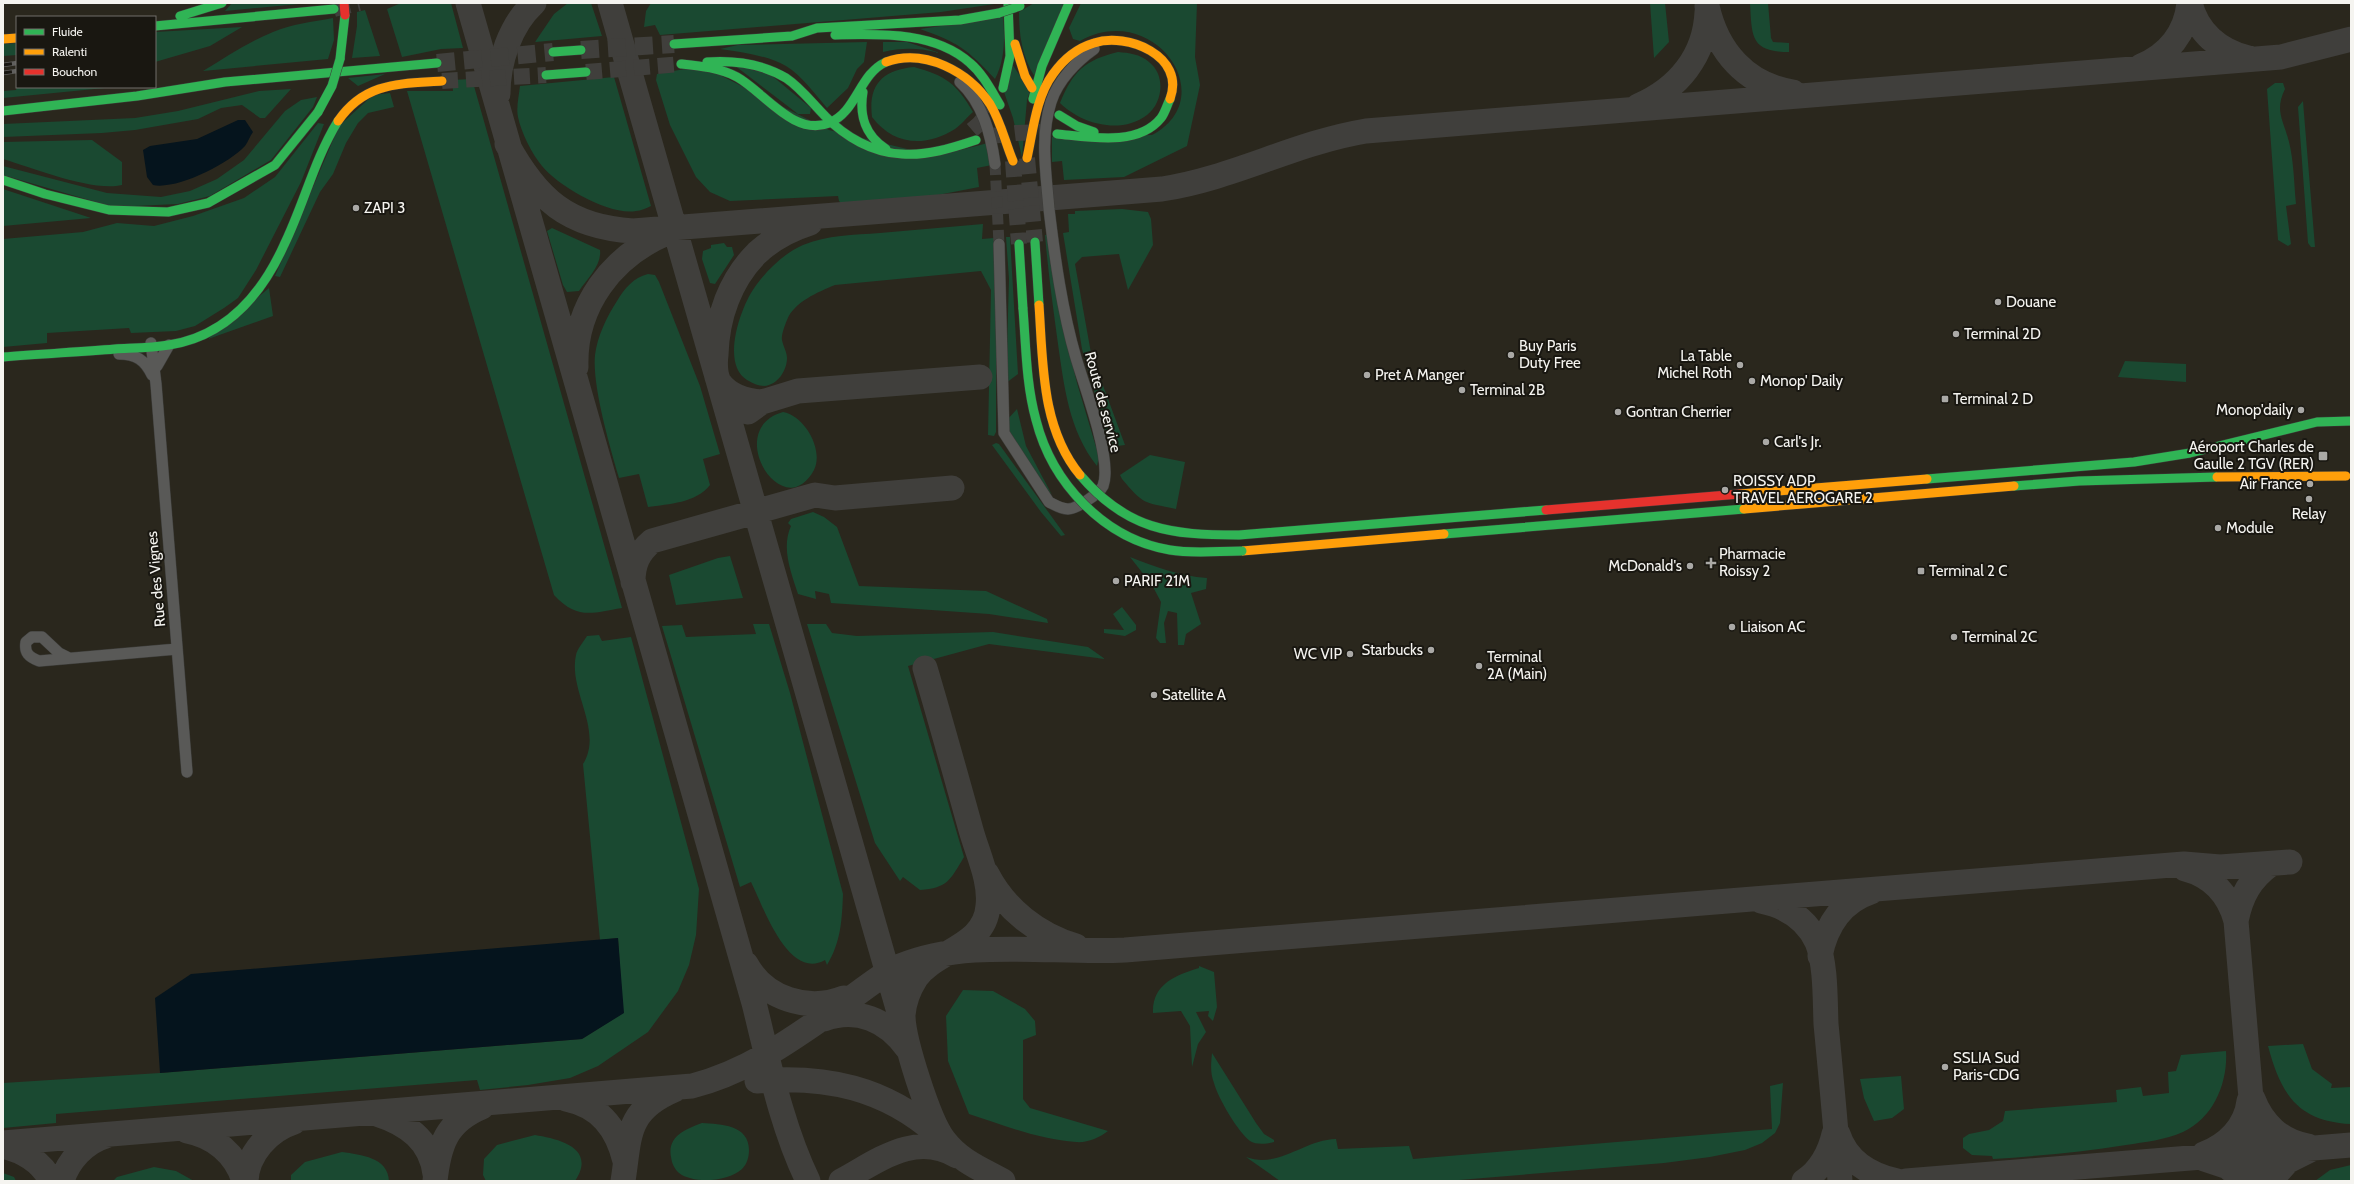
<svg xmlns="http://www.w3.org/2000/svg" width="2354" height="1184" font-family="Cabin,sans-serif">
<rect width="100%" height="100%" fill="#201f1c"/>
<!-- built -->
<path fill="#2a271d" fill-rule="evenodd" d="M3 3H2351V1181H3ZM17 17H155V87H17Z"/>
<!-- green -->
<path fill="#1a4931" d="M232 3H310L225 11Z
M401 3H451L463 48 441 49 402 57 387 9Z
M568 3H591L602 36 535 42 554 14Z
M651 3H1001L941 12 660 35 655 25 644 27 646 11Z
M1034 3H1065L1035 77C1022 57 1019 35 1019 12Z
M1081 3H1197L1195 57 1200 85 1187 146 1124 177 1064 180 1062 161 1052 162V137L1152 135C1223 97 1153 0 1080 41L1073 39 1069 28Z
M1650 3H1665L1669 42 1654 58Z
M1750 3H1768L1771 38 1773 42 1789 43V52C1750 52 1752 36 1750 3Z
M365 10 380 56 352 58 357 26V12Z
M1003 17C1005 38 1005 60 995 79 968 50 958 42 920 29Z
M333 18 334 40 328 59 203 71C226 57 248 42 273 32 292 24 312 22 333 18Z
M242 27 210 46 155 62V32Z
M867 42 864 62 857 69 848 88 827 108C815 94 802 76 786 66 766 55 741 52 720 49L738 45Z
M883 42H907L940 53C919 48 904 47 883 52Z
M17 43V55L3 56V44Z
M1118 52C1129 53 1140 54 1149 62 1166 75 1163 103 1147 115 1121 135 1081 124 1060 103 1073 71 1085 60 1118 52Z
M1012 64 1030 91 1027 100 1022 157 1013 118 1004 92Z
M734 65 771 75 811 108 810 114H798Z
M914 67C946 76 956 83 973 112 967 117 961 125 955 129 925 148 893 145 872 117 868 84 883 70 914 67Z
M690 68 714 72 829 130 936 156 988 143 992 165 977 168 979 187 850 212 839 201 838 196 730 201 710 192 696 177 670 125 656 80 657 74Z
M385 74 358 86 348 78Z
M614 77 651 206C646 208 641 211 636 211 610 216 558 186 542 166 532 154 521 132 518 117 516 108 519 95 520 86Z
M472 79 622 608C592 613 577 620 554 595L407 91H453L452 80Z
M2275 83H2283L2285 89C2274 111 2284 121 2289 142 2294 162 2294 184 2296 204L2286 206 2291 244 2288 246 2278 240 2267 89Z
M17 87H115L3 98V91L16 90Z
M291 89 265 118H260L242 105 221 108 198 119 135 130 102 133 3 137V124L135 118 178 111 259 91Z
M390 93 394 107 368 113 358 123 346 143 333 174 320 192 280 277 275 276 339 126 373 95Z
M317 97 313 107 271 160 210 196 178 204 113 207 3 175V166L107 193 161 197 190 191 217 179 244 160 285 111 301 100Z
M2303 101 2304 114 2315 247H2311L2308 243 2298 107Z
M318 123 324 124 301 182 256 270 238 298 224 308 195 326 176 331 131 333 129 328 47 333V343L3 347V239L83 232 117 223 154 226 193 216 244 198 275 177Z
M92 140 122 162V185C92 192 33 168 3 159V142Z
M3 189 91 218 3 226Z
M1122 209 1148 212 1151 219 1153 245 1128 290 1119 254 1082 257 1075 264 1091 353 1125 445 1117 446 1109 443 1082 349 1063 233 1069 232 1068 214H1075V211Z
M983 224 982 239 994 238 996 289V432L994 436 988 435 991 290 981 271 835 285C818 292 794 302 787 320 785 325 781 335 782 340 783 346 787 352 787 358 787 370 778 385 764 386 759 386 752 383 747 380 720 364 741 304 757 284 768 269 786 252 803 245 827 235 854 235 880 233 914 230 949 227 983 224Z
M552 228 600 250C602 265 587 279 579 291L567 292 563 285 547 231Z
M1045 235H1049L1061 318 1077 383 1099 457 1097 466C1069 431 1064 386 1058 344 1053 307 1048 271 1045 235Z
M1006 237H1010L1018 374 1006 383 1009 279Z
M724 243 727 247H732L734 255 715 284 710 283 702 259 703 251 711 248V245Z
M648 274 655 275 659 282 700 386 720 454 703 459 710 485C696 503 669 504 648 507L639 474 619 478C610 447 592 386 595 355 597 337 607 316 617 301 625 288 633 278 648 274Z
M269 288 273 316 208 339Z
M2125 361 2186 364V382L2118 377Z
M1017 409 1026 446 1052 495 1013 445 1006 421Z
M783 412C805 416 824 450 814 470 783 527 722 429 783 412Z
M996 443 999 444 1065 535 1061 536 1041 512 992 445Z
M1150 455 1185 462 1176 509C1143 502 1144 505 1122 479L1120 475Z
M813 512 824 517 837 527 859 586 986 591 1047 619 1048 623 989 614 831 603 829 594 815 591 816 599 798 594C791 572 781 548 791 526L788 523 791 519Z
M730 556 743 598 676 605 669 575 718 558Z
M1130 557C1156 567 1179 576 1207 578L1206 589 1191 593 1201 624 1186 634 1184 645H1178L1177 613 1168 611 1164 623 1166 643H1160L1156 638 1161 602 1152 585Z
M1122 607 1136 625V630L1125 636 1104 633V629L1124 630 1113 614Z
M753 624H769L790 693 843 894C842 920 841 942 827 965L825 960C788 981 763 906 751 882L740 887 662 626 682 625 686 637 756 634Z
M807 624H826L832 633 857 636 993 632 1088 647 1105 659 989 644 908 666 964 857C950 880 948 888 920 890L903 877 900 881 875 843Z
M599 635 602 641 631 637 699 889 696 935 689 965 678 991 648 1032 598 1066 570 1078 528 1085 480 1090 477 1080 56 1114V1123L3 1128V1083L160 1073 582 1039 623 1013 618 938 600 940 583 764C604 730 568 691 576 655 577 649 584 641 587 636Z
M1199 966 1214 972 1217 1007 1213 1021 1208 1016 1209 1011 1196 1012 1206 1032 1198 1044 1192 1067 1190 1026 1181 1011 1153 1013C1152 984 1176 975 1199 968Z
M963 990 993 991 1025 1009 1035 1021 1036 1035 1023 1040V1099L1030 1108 1108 1131C1099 1138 1087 1143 1076 1142 1040 1140 1003 1125 969 1114L948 1061 946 1016Z
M2303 1044 2312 1069 2332 1084 2331 1088 2351 1087V1124C2297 1121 2281 1094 2268 1046Z
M2226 1051C2228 1082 2214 1118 2183 1132 2165 1140 2145 1142 2126 1145 2082 1152 2038 1156 1993 1159L1992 1156 1972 1155 1963 1148V1138L1969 1134 1989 1130 2003 1121 2005 1111 2117 1102 2116 1090 2141 1087 2143 1096 2169 1093 2168 1072 2176 1071 2181 1055Z
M1212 1053 1256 1123 1264 1134 1274 1140V1142C1267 1144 1256 1145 1250 1141 1238 1132 1218 1098 1214 1083 1210 1073 1211 1064 1212 1053Z
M1901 1076 1904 1109 1892 1118 1874 1121 1864 1098 1860 1079Z
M1783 1083 1780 1123 1775 1133 1762 1143 1745 1150 1710 1157 1664 1163 1447 1181H1280L1246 1157C1279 1169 1303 1140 1336 1139L1338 1149 1409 1146 1413 1159 1772 1129 1770 1086Z
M702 1123C721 1124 749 1125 749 1150 749 1157 747 1164 742 1169 728 1182 693 1184 679 1173 674 1168 672 1164 671 1157 667 1136 686 1129 702 1123Z
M535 1135C559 1139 597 1148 575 1181H486L483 1175 484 1159 497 1145Z
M342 1152C361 1155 388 1157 389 1181H291V1175L305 1162Z
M2351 1165V1181H2315L2330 1170Z
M154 1167 176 1171 194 1181H113L117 1177Z
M3 1173 14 1177 16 1181H3Z"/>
<!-- water -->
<path fill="#05141d" d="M238 120H245L253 132C250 136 248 142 245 146 228 164 177 190 153 185L147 177 143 150 150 146 197 139Z
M618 938 624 1013 582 1039 160 1073 155 998 191 974Z"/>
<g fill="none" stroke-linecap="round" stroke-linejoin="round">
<!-- taxiway -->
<path stroke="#403f3c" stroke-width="25" d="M468 3 754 1003C769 1063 781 1125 808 1181
M610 3 905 1033
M2190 3C2197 32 2219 51 2248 58
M1707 6C1717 51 1746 85 1793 92
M2141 66C2168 55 2186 33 2189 3
M498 94C498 62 510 25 534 3
M1638 106C1678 89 1705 56 1707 12
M507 144C537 199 568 227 633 231L1162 189C1234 178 1294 143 1366 131L2281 57 2351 39
M576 367C574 306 612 256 667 233
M762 402C746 401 729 396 719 382 715 375 715 362 716 355 717 317 730 280 757 253 772 239 791 229 810 223
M748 412 762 402 798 391 980 377
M633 582C633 564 638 553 652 541L815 495 835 498 952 488
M925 668C941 722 956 776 971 830 978 855 991 881 988 906 985 947 936 950 916 978 909 989 904 1002 903 1015 903 1039 929 1121 944 1140 960 1161 981 1169 1003 1181
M2185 869C2212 876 2229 895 2236 921L2258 1181
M987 874C1005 909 1038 935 1076 946
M1761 901C1785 906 1806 918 1817 942 1826 964 1825 1000 1826 1024 1831 1076 1836 1129 1840 1181
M2236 921C2241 896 2250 879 2271 864
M1820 956C1826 926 1841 902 1871 892
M746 964C765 999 808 1012 844 998
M824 1019C857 1007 887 1020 907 1048
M757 1081C826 1075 885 1088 937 1134
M566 1099C600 1106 617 1128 625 1161
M2253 1099C2262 1123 2281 1142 2308 1146
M377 1114C408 1124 431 1141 435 1174
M187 1131C214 1136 236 1154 244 1181
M1838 1134C1847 1162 1870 1175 1897 1181
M3 1143 692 1086C751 1071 798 1035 847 1001 865 989 881 974 900 966 967 938 1053 954 1125 950L2110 870 2184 864 2220 867 2290 862
M3 1146C23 1151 42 1162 51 1181
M2204 1154C2227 1145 2246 1127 2249 1101
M2204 1159 2228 1167 2244 1181
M62 1181C68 1161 85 1142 106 1136
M246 1181C247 1154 269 1130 294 1122
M435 1181C439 1145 446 1122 482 1107
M623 1181C630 1137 625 1111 674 1090
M841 1181C878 1161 915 1131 957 1156
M1804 1181C1820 1171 1830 1152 1834 1134
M1906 1181 2351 1145
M2270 1181 2288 1161 2310 1150"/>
<!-- street-tunnel -->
<path stroke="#403f3c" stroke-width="11" stroke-dasharray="11 5.5" stroke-linecap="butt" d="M995 164 999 244"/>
<!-- secondary-tunnel -->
<path stroke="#403f3c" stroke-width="16" stroke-dasharray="16 8" stroke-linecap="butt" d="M334 9 359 3
M586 72 681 64
M442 81 546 75
M972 130 979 124 993 107
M991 136 1016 133 1045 132
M1027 158 1035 242
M1013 161 1019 244"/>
<!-- primary-tunnel -->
<path stroke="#403f3c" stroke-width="18" stroke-dasharray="18 9" stroke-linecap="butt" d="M581 50 674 44
M437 63 553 52"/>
<defs>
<path id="street" d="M960 82C983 103 991 135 995 164
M999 244 1004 433 1049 502C1055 505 1061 509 1068 509 1076 509 1099 494 1103 486 1104 483 1105 478 1105 474 1106 444 1085 388 1076 358 1062 310 1055 259 1049 209 1046 173 1040 137 1051 102 1058 80 1077 61 1094 49
M151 343 156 384 187 772
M119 354C136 354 145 360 152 375
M157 366 169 345
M69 658 59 653 42 637H32L26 642C24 653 29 657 39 661L177 649"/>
<path id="fast" d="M180 16 222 3
M155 26 334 9
M835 35C880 34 934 31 970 63 983 74 991 90 1000 105
M674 44 792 36 817 28 960 20 999 13
M553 52 581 50
M340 59 345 15
M707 62C734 60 762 64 786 78 801 88 812 103 825 116 845 137 873 153 902 154 927 156 952 148 976 140
M681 64C700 66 720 68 737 77 764 92 794 137 829 123 857 112 859 74 886 62
M546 75 586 72
M1003 88 1010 56 1008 3
M863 92C859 116 865 135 886 149
M1033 99 1042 66 1069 3
M3 111 137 96 225 82 437 63
M1059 115 1077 126 1094 132
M1057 134C1089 137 1138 147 1161 118 1165 113 1167 105 1170 99
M3 180 45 194 109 210 168 212 208 203 275 165 318 112
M1035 242 1039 305
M1019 244 1023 309
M3 357C40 354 77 352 115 349 132 348 151 348 169 345 226 336 261 296 284 245 304 204 314 160 338 121
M2014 486 2079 481 2217 477
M1444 534 1744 509"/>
<path id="slow" d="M3 39 17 38
M1015 44 1025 76 1032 88
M886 62C925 48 969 72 990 104 1001 122 1005 142 1013 161
M338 121C365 82 399 84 442 81
M1027 158C1033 131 1036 97 1053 74 1063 60 1077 48 1094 43 1127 32 1186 56 1170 99
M1744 509 2014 486
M1242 551 1444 534"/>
</defs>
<!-- street casing -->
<use href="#street" stroke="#3c3c39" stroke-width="12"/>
<!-- fast casing -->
<use href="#fast" stroke="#3c3c39" stroke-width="10"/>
<!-- slow casing -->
<use href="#slow" stroke="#3c3c39" stroke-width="10"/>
<!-- street -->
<use href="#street" stroke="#595957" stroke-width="11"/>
<!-- fast -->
<use href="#fast" stroke="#30b455" stroke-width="9"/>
<!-- slow -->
<use href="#slow" stroke="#ff9f0a" stroke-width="9"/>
<defs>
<path id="rail" d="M3 65 17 63
M3 73 17 71"/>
</defs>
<!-- rail casing -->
<use href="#rail" stroke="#605f5d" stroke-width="4.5"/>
<!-- rail -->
<use href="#rail" stroke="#191711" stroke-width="3" stroke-dasharray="9" stroke-linecap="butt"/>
<defs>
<path id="fast-bridge" d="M999 13 1020 6
M318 112 332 86 340 59
M1023 309C1026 346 1026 384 1036 420 1052 483 1104 539 1170 550 1193 554 1218 551 1242 551
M1080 475C1127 530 1170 535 1239 535L1546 510
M1927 479 2134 462 2190 453 2317 422 2351 421"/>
<path id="slow-bridge" d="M1039 305C1043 362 1041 428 1080 475
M2217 477 2346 476
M1740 494 1927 479"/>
<path id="jam-bridge" d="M344 3 345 15
M1546 510 1740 494"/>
</defs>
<!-- fast-bridge casing -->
<use href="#fast-bridge" stroke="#3c3c39" stroke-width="10" stroke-linecap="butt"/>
<!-- slow-bridge casing -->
<use href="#slow-bridge" stroke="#3c3c39" stroke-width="10" stroke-linecap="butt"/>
<!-- jam-bridge casing -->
<use href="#jam-bridge" stroke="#3c3c39" stroke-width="10" stroke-linecap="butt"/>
<!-- fast-bridge -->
<use href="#fast-bridge" stroke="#30b455" stroke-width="9"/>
<!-- slow-bridge -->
<use href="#slow-bridge" stroke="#ff9f0a" stroke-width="9"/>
<!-- jam-bridge -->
<use href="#jam-bridge" stroke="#e5322d" stroke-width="9"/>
</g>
<!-- markers -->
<g fill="#aaa9a6" stroke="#191711" stroke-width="1.5">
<circle cx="356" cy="208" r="4"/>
<circle cx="1998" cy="302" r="4"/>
<circle cx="1956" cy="334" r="4"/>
<circle cx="1511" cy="355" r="4"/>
<circle cx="1740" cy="365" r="4"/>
<circle cx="1367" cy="375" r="4"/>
<circle cx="1752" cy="381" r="4"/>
<circle cx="1462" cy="390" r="4"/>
<rect x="1941" y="395" width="8" height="8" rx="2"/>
<circle cx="2301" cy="410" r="4"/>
<circle cx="1618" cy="412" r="4"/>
<circle cx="1766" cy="442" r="4"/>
<rect x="2318" y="451" width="10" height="10" rx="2"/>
<circle cx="2310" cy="484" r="4"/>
<circle cx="1725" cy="490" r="4"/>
<circle cx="2309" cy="499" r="4"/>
<circle cx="2218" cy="528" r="4"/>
<path d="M1709 557h4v4h4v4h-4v4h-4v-4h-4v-4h4z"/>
<circle cx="1690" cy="566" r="4"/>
<rect x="1917" y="567" width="8" height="8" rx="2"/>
<circle cx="1116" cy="581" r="4"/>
<circle cx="1732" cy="627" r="4"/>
<circle cx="1954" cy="637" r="4"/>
<circle cx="1431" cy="650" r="4"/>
<circle cx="1350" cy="654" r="4"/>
<circle cx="1479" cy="666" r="4"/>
<circle cx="1154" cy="695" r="4"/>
<circle cx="1945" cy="1067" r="4"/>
</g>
<g text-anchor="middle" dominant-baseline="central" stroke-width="4" stroke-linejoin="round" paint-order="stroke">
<!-- poi labels -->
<g font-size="15" fill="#f5f4f0" stroke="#191711" text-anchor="start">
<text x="364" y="208">ZAPI 3</text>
<text x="2006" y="302">Douane</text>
<text x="1964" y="334">Terminal 2D</text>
<text x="1519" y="346">Buy Paris<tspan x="1519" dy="17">Duty Free</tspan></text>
<text x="1732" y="356" text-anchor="end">La Table<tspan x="1732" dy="17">Michel Roth</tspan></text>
<text x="1375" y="375">Pret A Manger</text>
<text x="1760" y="381">Monop' Daily</text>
<text x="1470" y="390">Terminal 2B</text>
<text x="1953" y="399">Terminal 2 D</text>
<text x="2293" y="410" text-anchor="end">Monop'daily</text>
<text x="1626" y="412">Gontran Cherrier</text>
<text x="1774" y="442">Carl's Jr.</text>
<text x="2314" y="447" text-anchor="end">Aéroport Charles de<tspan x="2314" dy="17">Gaulle 2 TGV (RER)</tspan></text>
<text x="1733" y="481">ROISSY ADP<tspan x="1733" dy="17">TRAVEL AEROGARE 2</tspan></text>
<text x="2302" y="484" text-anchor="end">Air France</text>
<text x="2309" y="514" text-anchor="middle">Relay</text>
<text x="2226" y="528">Module</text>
<text x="1719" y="554">Pharmacie<tspan x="1719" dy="17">Roissy 2</tspan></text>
<text x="1682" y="566" text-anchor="end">McDonald's</text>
<text x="1929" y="571">Terminal 2 C</text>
<text x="1124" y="581">PARIF 21M</text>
<text x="1740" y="627">Liaison AC</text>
<text x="1962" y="637">Terminal 2C</text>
<text x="1423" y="650" text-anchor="end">Starbucks</text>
<text x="1342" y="654" text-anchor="end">WC VIP</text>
<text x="1487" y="657">Terminal<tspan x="1487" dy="17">2A (Main)</tspan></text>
<text x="1162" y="695">Satellite A</text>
<text x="1953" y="1058">SSLIA Sud<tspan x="1953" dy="17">Paris-CDG</tspan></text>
</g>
<!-- street labels -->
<g font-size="15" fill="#f5f4f0" stroke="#191711">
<text transform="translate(1103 402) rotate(75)">Route de service</text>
<text transform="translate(156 579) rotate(-95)">Rue des Vignes</text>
</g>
</g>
<!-- border -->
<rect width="2354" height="1184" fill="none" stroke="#f5f4f0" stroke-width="8"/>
<!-- legend -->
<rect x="16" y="16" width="140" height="72" fill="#191711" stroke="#716f6a"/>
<rect x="24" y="29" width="20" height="6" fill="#30b455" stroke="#716f6a"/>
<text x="52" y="36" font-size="12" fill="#f5f4f0">Fluide</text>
<rect x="24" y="49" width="20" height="6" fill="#ff9f0a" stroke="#716f6a"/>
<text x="52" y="56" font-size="12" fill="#f5f4f0">Ralenti</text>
<rect x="24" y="69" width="20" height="6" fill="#e5322d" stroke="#716f6a"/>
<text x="52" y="76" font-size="12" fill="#f5f4f0">Bouchon</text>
</svg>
